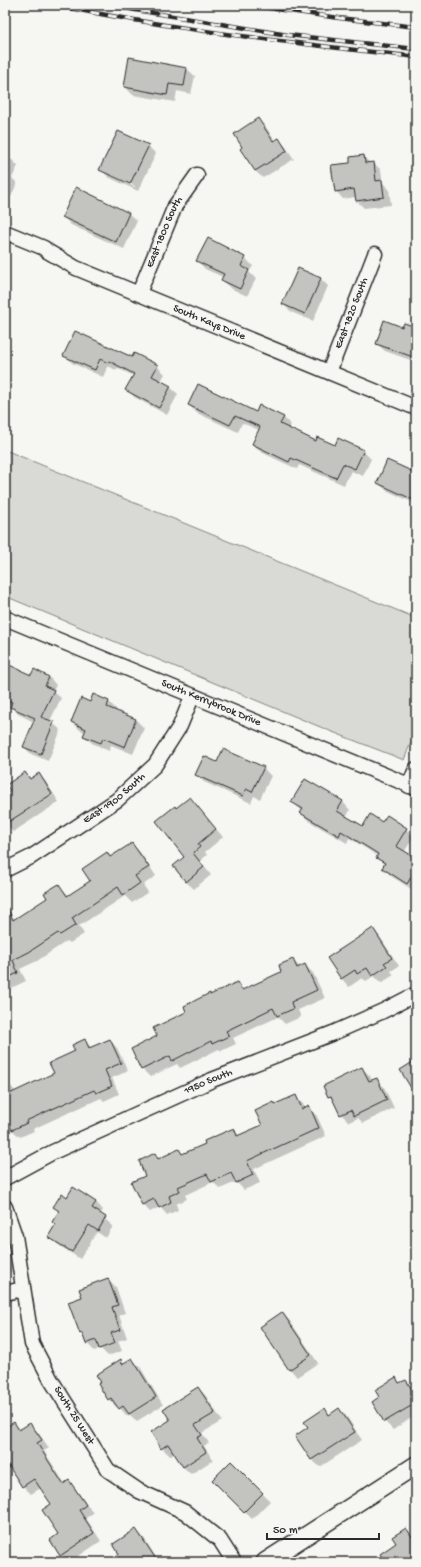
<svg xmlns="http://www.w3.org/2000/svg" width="421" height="1567" font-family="'Gochi Hand',sans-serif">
<rect width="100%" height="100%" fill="#f6f6f2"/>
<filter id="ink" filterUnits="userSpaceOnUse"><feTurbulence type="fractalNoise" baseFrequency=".025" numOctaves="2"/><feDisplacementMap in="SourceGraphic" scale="8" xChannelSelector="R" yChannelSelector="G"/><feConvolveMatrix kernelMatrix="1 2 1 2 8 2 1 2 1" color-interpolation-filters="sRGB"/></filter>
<g filter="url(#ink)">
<!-- built -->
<path fill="#e7e7e3" d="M5 1245 13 1271 5 1274Z"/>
<!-- green -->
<path fill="#d9d9d5" stroke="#828280" d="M5 450 416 618V729L404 760 330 731 5 596Z"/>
<!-- shadow -->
<path fill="#0003" fill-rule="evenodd" d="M187 69 195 76 191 94 177 91 175 102 133 95 125 87Z
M258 120 266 127 275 141 278 139 286 147 294 159 263 178 255 171Z
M148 146 156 154 138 191 108 177 101 169ZM108 173 135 186V187L108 175Z
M5 156 10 158 18 166 12 178 17 183 11 197 5 195Z
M363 156 370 163H374L381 170 383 183 389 189 391 205 364 208 356 200V197L343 199 336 191Z
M416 171V179L413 176Z
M416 200V214L409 205Z
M100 201 129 214 137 221 124 249 71 225 63 217Z
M208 240 245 258 253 266 249 272 256 279 247 296 230 288 222 280 223 277 205 269 198 261Z
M320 278 328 286 313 321 291 312 283 304Z
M403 328H416V362L385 351 377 344Z
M65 355 133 359 157 366 165 374 161 381 170 387 178 394 167 415 134 397 127 389 134 376 117 368 116 370 108 366 103 377 72 363Z
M189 405 283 417 291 425 289 429 316 442 363 451 371 459 363 476 351 471 344 485 299 465 297 469 261 452 253 444 259 430 242 423 238 432 197 413Z
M416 474V504L386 490 378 483Z
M5 664 31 677 34 671 49 677 56 685 53 691 61 698 50 721 61 730 48 761 31 754 24 747 34 722 18 714 11 706V705L5 702Z
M94 696 109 702 117 710 116 712 136 720 144 728 133 754 111 745 109 751 92 743 84 736 85 732 80 730 72 722 91 703Z
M217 763 263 768 271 776 260 799 254 796 251 803 204 782 196 775Z
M25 773 31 779 39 774 46 782 59 802 13 832 5 824V795L12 791Z
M305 780 343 802 350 810 346 818 363 827 383 824 406 829 414 837 404 852 416 859V892L391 876 383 868 385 865 378 857V856L349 838 347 843 309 821 301 813 302 811 293 802Z
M190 798 223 837 205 852 207 855 200 861 211 875 194 889 186 882V857L177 809Z
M132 844 140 852 156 876 143 885 148 892 132 903 125 896 79 926 84 934 70 943 67 941 37 961 20 969 26 981 5 991V915L9 913 16 920 49 899 59 885 69 896 92 881 107 853 111 858Z
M373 929 380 937 399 966 391 971 394 975 381 983 374 976 366 981 362 978 349 987 342 979 328 958Z
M292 960 300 967 305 965 313 973 325 998 298 1010 301 1017 285 1024 278 1017 233 1038 236 1044 221 1051 219 1049 180 1068 177 1064 150 1077 142 1069 158 1037 188 1012 211 996 237 983 244 990 283 972Z
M84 1040 92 1048 110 1040 117 1048 128 1071 112 1078 119 1094 104 1101 101 1098 33 1129 34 1131 20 1137 12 1130 11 1126 6 1127 5 1084 8 1083 16 1092 55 1074Z
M416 1046V1058L411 1049Z
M362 1068 370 1076 372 1081 376 1079 384 1087 394 1108 363 1123 358 1118 349 1122 341 1114 336 1104 329 1096Z
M295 1096 303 1104 305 1108 309 1107 316 1114 326 1136 254 1169 260 1183 244 1190 236 1182 220 1189 213 1182 185 1195 187 1199 176 1204 178 1210 167 1215 160 1207 150 1212 142 1204 146 1176 155 1155 160 1159 179 1150 184 1155 207 1144 233 1129 240 1136 263 1126 276 1105Z
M96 1202 103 1210 100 1215 113 1226 106 1238 97 1232 80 1259 57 1244 49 1237 56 1225 59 1212 54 1207Z
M108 1279 116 1287 125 1313 119 1315 127 1338 118 1341 122 1351 108 1356 101 1349 94 1351 87 1343 84 1337 81 1333 83 1298Z
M282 1313 290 1321 318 1363 297 1377 290 1369Z
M132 1359 140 1367 163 1405 137 1421 130 1415 127 1416 118 1406 116 1407 109 1399 120 1361 124 1364Z
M5 1371 10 1384 5 1386Z
M395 1378 401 1384 406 1381 416 1393V1415L393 1430 385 1422 373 1402 381 1397Z
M198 1388 206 1396 222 1421 202 1433 209 1443 204 1446 213 1460 191 1474 183 1467 174 1453 170 1456 162 1448Z
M324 1409 330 1415 339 1409 347 1417 362 1440 320 1467 312 1460 296 1436 309 1428Z
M14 1423 21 1430 30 1424 38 1432 49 1448 44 1451 65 1484 69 1482 76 1489 93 1513 86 1518 101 1541 70 1562 61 1555 60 1535 52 1504 41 1488 31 1494 23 1486 5 1458V1429Z
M231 1463 270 1501 252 1519 213 1480Z
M406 1529 416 1540V1562H387Z
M136 1530 144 1538 159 1562H114Z"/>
<!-- building -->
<path fill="#c3c3c0" stroke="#2b2b2b" d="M129 57 187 68 184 86 169 84 167 95 124 87Z
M258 118 273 141 279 138 287 151 255 171 240 149 242 147 234 134Z
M118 131 149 145 130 184 99 170Z
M364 155 365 163 374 162 376 181 382 180 384 197 356 201 354 189 335 192 331 165 350 163V157Z
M76 187 129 213 116 242 62 217Z
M208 238 245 257 241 266 249 270 240 289 221 280 224 274 196 261Z
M298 268 321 278 305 314 282 304Z
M384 320 402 327 404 323 416 327V358L376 344Z
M75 331 132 357 134 353 158 365 152 376 171 386 159 408 125 390 134 374 109 361 108 363 100 359 95 370 63 356Z
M198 384 256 412 259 405 284 417 280 424 316 441 317 437 335 445 338 438 364 450 355 469 343 464 336 478 291 458 289 462 252 444 260 427 235 416 230 425 188 405Z
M387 460 416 473V501L377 483Z
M5 663 31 675 34 669 49 677 45 686 54 690 41 717 54 722 41 754 23 747 35 718 10 707 12 702 5 699Z
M93 694 109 701 107 707 136 719 125 747 103 738 101 743 83 736 86 729 71 722 81 698 90 702Z
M223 749 264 767 252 792 246 789 243 796 195 775 204 756 217 762Z
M25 772 30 779 39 773 52 794 5 824V794L10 791 6 785Z
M305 779 343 801 337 811 363 826 370 814 382 822 387 815 407 828 396 846 416 858V869L407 884 382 868 385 863 376 858 378 854 341 831 339 836 300 813 303 809 291 802Z
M190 797 216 829 198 844 200 847 193 853 204 867 186 882 173 866 184 857 156 821 175 806 176 808Z
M132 843 149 867 135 876 140 883 123 895 118 887 72 918 76 925 60 935 58 933 29 952 13 960 18 973 5 979V903L13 920 47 898 44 893 59 884 67 896 90 881 82 869 107 852 110 857Z
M373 928 392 958 384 963 387 966 372 976 367 968 357 974 355 970 341 979 327 958Z
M293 959 297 968 305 964 317 990 291 1002 293 1009 277 1016 273 1008 226 1031 229 1036 212 1044 211 1041 172 1061 170 1056 141 1070 131 1049 157 1036 153 1028 186 1012 184 1006 210 993V995L237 982 242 990 281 972 279 965Z
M85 1039 89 1048 110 1039 121 1063 105 1070 112 1086 96 1093 94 1090 26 1121 27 1123 12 1130 5 1116V1096L54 1073 49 1063 75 1051 72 1045Z
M416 1060V1096L400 1070Z
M362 1067 369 1081 377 1078 387 1100 354 1116 351 1110 340 1115 331 1096 328 1097 323 1086Z
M296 1095 302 1109 309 1105 319 1128 247 1161 253 1175 236 1183 231 1173 211 1182 207 1174 178 1187 180 1191 169 1196 171 1202 159 1208 154 1199 142 1205 131 1182 145 1176 139 1161 155 1153 158 1159 179 1149 182 1154 205 1144 204 1141 234 1128 237 1136 262 1125 255 1111 274 1102 275 1104Z
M73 1187 96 1202 92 1208 106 1217 98 1231 89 1225 72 1252 48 1237 55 1225 52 1222 59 1211 53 1207 62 1193 67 1197Z
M108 1278 118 1305 112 1307 120 1330 111 1333 115 1343 99 1349 96 1340 86 1344 82 1333 80 1334 68 1302 82 1297 79 1289Z
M282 1312 311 1355 289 1370 260 1327Z
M132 1358 156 1397 129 1414 123 1406 119 1409 111 1398 108 1400 98 1384 101 1382 96 1375 121 1359 122 1364Z
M396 1377 399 1383 406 1380 416 1396V1403L384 1422 372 1402 379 1397 375 1390Z
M198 1387 215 1413 195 1425 202 1435 197 1438 206 1452 183 1467 168 1444 161 1449 151 1432 170 1420 163 1409Z
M325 1408 329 1415 339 1408 355 1432 311 1460 295 1436 308 1427 304 1422Z
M14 1422 19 1430 30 1423 42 1440 37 1443 63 1484 69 1480 86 1505 79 1510 94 1533 60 1556 50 1540 58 1534 42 1510 51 1504 34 1479 22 1487 5 1460V1428Z
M231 1461 263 1493 244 1512 212 1480Z
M406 1528 416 1542V1562H385L380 1554 396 1543 392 1537Z
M136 1529 158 1562H107L119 1554 113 1544Z"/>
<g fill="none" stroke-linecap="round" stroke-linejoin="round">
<defs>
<g id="minor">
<path id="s1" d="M5 232 44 248 47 251 76 268 416 408"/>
<path id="s2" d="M139 293 175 206 197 175"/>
<path id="s3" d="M329 372 375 254"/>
<path id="s4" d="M5 618 416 788"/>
<path d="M409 786 416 769"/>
<path id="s5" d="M5 870 31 857 117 800 155 765 180 726 192 697"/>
<path id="s6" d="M5 1178 53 1152 212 1080 333 1033 383 1011 416 994"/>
<path id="s7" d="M5 1207 15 1236 32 1344 51 1380 108 1470 139 1491 185 1512 220 1540 234 1562"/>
<path d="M5 1293 23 1289"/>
</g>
<path id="tertiary" d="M265 1562 416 1465"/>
</defs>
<!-- minor casing -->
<use href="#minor" stroke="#2b2b2b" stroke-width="17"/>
<!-- tertiary casing -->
<use href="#tertiary" stroke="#2b2b2b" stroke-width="20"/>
<!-- minor -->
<use href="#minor" stroke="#f6f6f2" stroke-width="14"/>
<!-- tertiary -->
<use href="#tertiary" stroke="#f6f6f2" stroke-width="17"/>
<defs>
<path id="rail" d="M55 5C174 30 295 43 416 57
M105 5 288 35 416 49
M247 5 339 18 416 27"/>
</defs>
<!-- rail casing -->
<use href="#rail" stroke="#2b2b2b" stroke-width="4.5"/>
<!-- rail -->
<use href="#rail" stroke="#f6f6f2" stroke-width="3" stroke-dasharray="9" stroke-linecap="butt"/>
</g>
</g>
<g text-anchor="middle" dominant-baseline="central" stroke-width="3.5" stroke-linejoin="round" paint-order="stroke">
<!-- street labels -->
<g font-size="11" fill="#2b2b2b" stroke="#f6f6f2">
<text stroke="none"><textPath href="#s2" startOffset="66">East 1800 South</textPath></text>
<text stroke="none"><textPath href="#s3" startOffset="63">East 1820 South</textPath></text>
<text stroke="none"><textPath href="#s1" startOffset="224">South Kays Drive</textPath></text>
<text stroke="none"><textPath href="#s4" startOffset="223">South Kerrybrook Drive</textPath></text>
<text stroke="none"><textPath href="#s5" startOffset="131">East 1900 South</textPath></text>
<text stroke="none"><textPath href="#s6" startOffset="225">1950 South</textPath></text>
<text stroke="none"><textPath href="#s7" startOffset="223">South 25 West</textPath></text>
</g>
</g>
<!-- margin -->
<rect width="421" height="1567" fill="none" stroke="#f6f6f2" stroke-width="20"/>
<rect x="10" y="10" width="401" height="1547" fill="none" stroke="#2b2b2b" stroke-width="1.5" filter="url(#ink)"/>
<!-- scale -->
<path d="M267 1533v6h112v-6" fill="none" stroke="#2b2b2b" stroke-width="2"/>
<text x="273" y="1533" font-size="12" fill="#2b2b2b" stroke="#f6f6f2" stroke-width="3" paint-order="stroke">50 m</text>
</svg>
